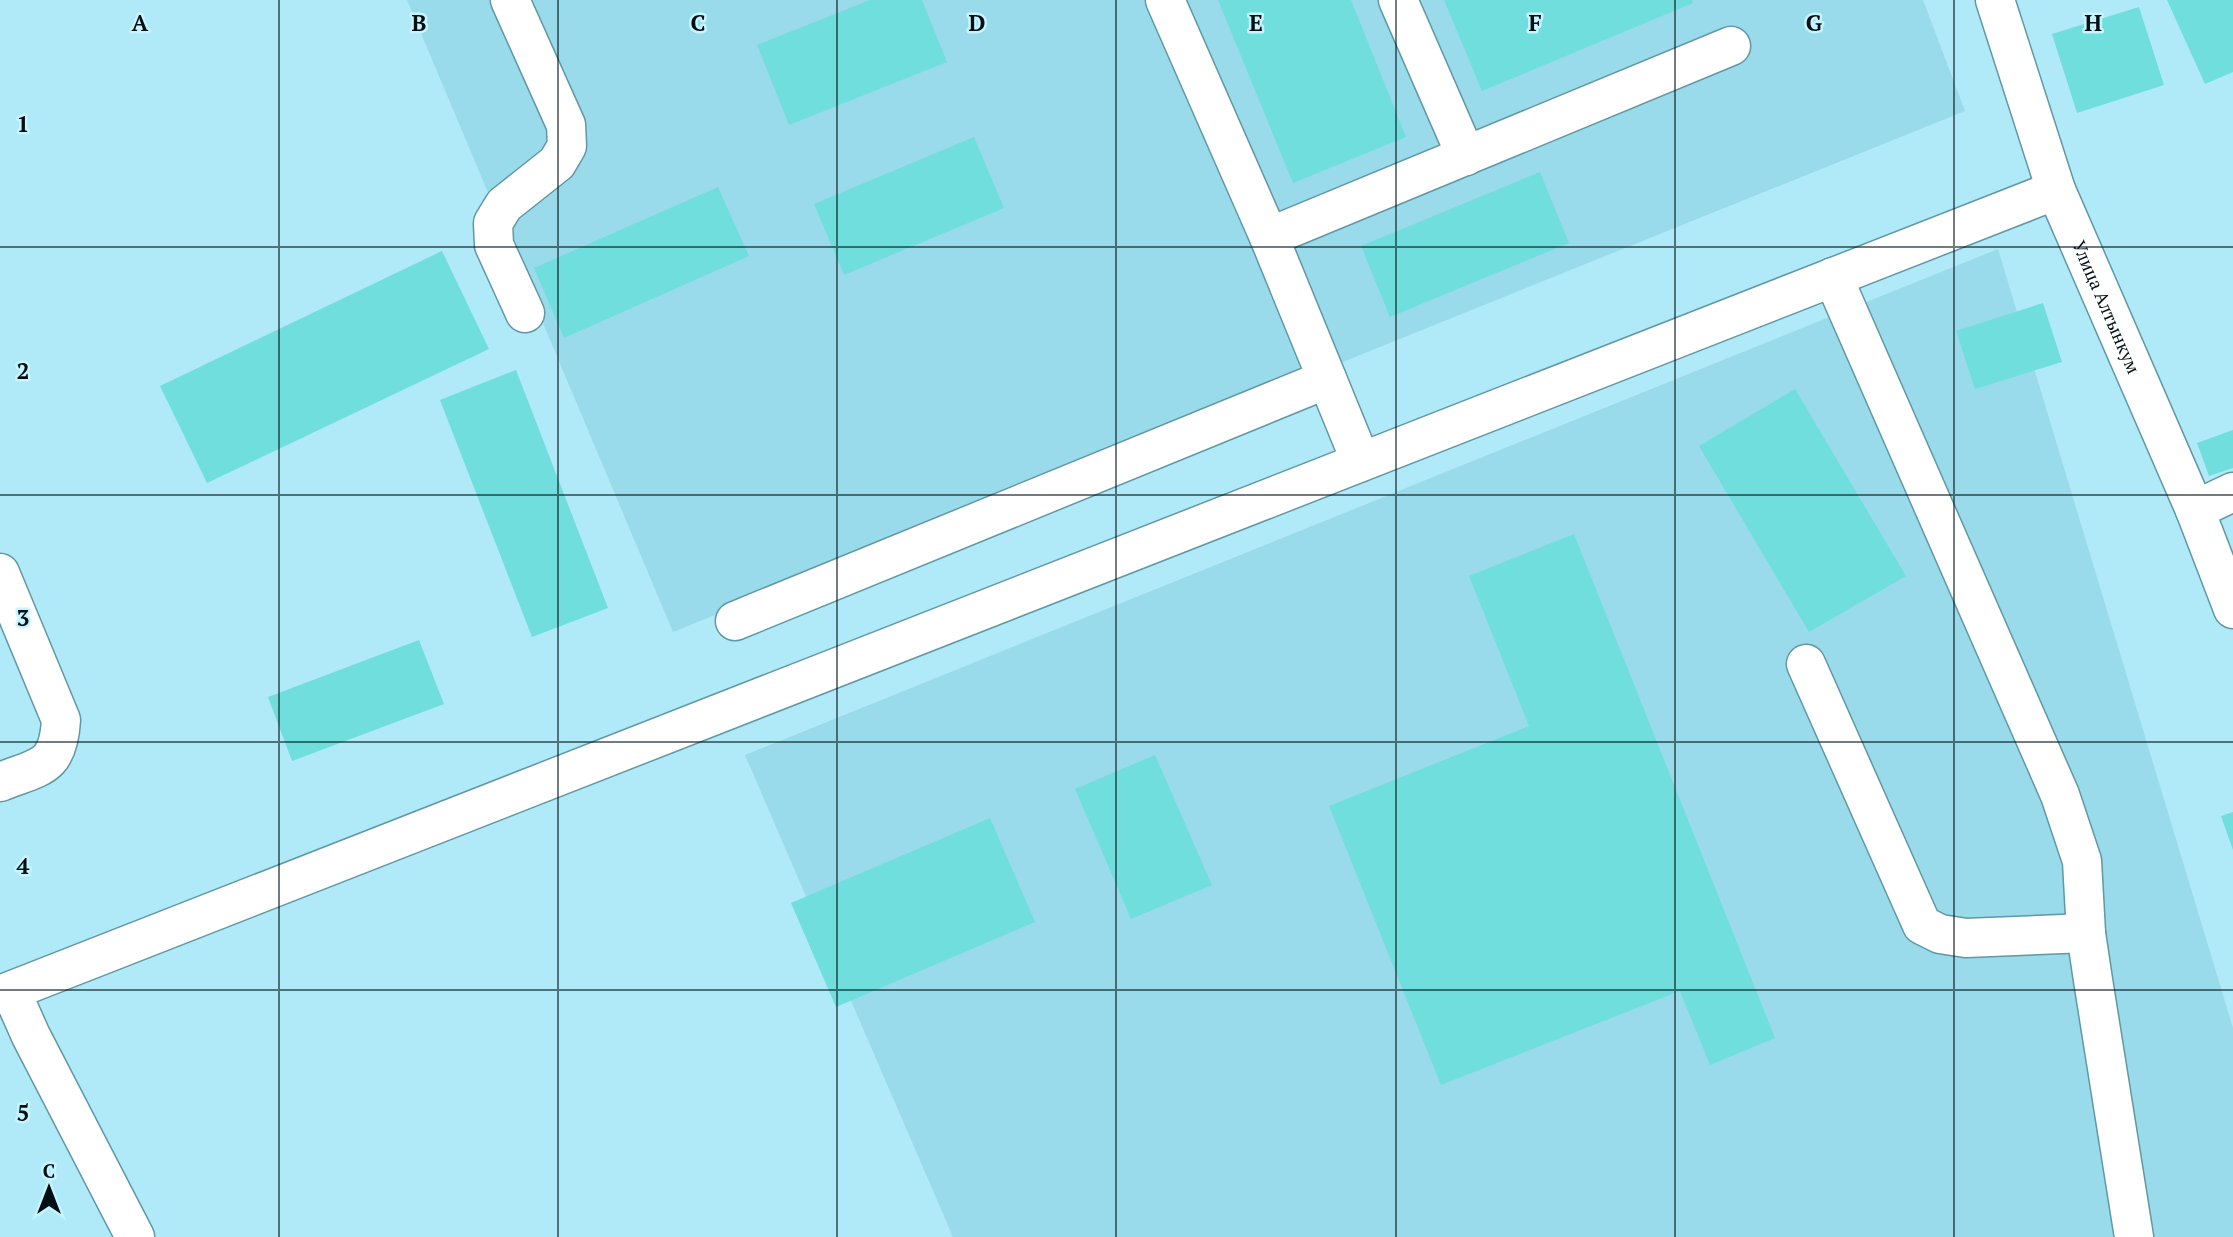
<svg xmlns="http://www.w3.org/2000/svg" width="2233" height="1237" font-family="'PT Serif',serif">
<rect width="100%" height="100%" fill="#b0e9f7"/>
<!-- built -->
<path fill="#99dbea" d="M407 0H1923L1965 111 673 632Z
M1998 249 2233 1028V1237H953L745 755Z"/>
<!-- building -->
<path fill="#70dedc" d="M870 0H922L947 62 789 125 757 45Z
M1218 0H1351L1406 137 1293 183Z
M1444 0H1692L1693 3 1482 91Z
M2167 0H2233V72L2205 84Z
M2139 7 2164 85 2077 113 2052 34Z
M974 137 1004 208 844 275 814 204Z
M1540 172 1569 243 1390 317 1361 246Z
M718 187 749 256 564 338 534 268Z
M442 251 489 349 207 483 160 386Z
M2043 303 2062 362 1975 389 1956 331Z
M516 370 608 608 532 637 440 400Z
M1795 389 1906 576 1809 632 1699 446Z
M2233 430V468L2209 476 2197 443Z
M1574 534 1775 1038 1710 1065 1680 991 1441 1085 1329 806 1529 726 1469 576Z
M419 640 444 704 292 761 268 697Z
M1155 755 1212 885 1131 919 1075 789Z
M2233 812V850L2221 816Z
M990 818 1035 922 836 1007 791 903Z"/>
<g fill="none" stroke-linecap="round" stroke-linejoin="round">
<defs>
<g id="minor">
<path d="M510 0 566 125 567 146 557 163 504 205 493 223 494 245 525 313"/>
<path d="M1165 0 1269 237 1361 462"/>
<path d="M1398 0 1466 156"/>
<path id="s1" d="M1995 0 2056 190 2195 510 2233 609"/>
<path d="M1269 237 1731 46"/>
<path d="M1833 277 2060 795 2082 861 2086 933 2093 980 2134 1237"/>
<path d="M2195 510 2233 492"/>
<path d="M0 573 61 720C58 769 40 766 0 782"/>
<path d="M735 621 1327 379"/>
<path d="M1806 664 1922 925 1940 934 1966 938 2086 933"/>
<path d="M11 991 31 1036 135 1237"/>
<path d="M0 995 2056 190"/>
</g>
</defs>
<!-- minor casing -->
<use href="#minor" stroke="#6098a4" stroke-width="41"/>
<!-- minor -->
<use href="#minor" stroke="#fff" stroke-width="38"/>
</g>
<!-- grid -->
<path fill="none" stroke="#000f14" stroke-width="2" stroke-opacity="0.55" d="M279 0V1237M558 0V1237M837 0V1237M1116 0V1237M1396 0V1237M1675 0V1237M1954 0V1237M0 247H2233M0 495H2233M0 742H2233M0 990H2233"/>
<g text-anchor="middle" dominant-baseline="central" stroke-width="5" stroke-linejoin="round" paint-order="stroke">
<!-- street labels -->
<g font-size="18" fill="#000f14" stroke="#c7f4ff">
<text stroke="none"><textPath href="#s1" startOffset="327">Улица Алтынкум</textPath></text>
</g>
</g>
<g font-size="23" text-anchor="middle" font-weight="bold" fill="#000f14" stroke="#c7f4ff" stroke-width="5" stroke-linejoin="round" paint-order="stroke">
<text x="140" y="31">A</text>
<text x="419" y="31">B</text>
<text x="698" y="31">C</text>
<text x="977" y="31">D</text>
<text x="1256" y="31">E</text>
<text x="1535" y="31">F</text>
<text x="1814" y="31">G</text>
<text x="2093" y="31">H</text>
<text x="23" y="132">1</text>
<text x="23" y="379">2</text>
<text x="23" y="626">3</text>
<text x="23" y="874">4</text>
<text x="23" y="1121">5</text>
</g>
<!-- north arrow -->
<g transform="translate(49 1188)" stroke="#c7f4ff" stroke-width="5" paint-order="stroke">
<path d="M0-5L12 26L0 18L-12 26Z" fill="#000f14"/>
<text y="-10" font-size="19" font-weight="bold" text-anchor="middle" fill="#000f14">С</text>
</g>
</svg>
